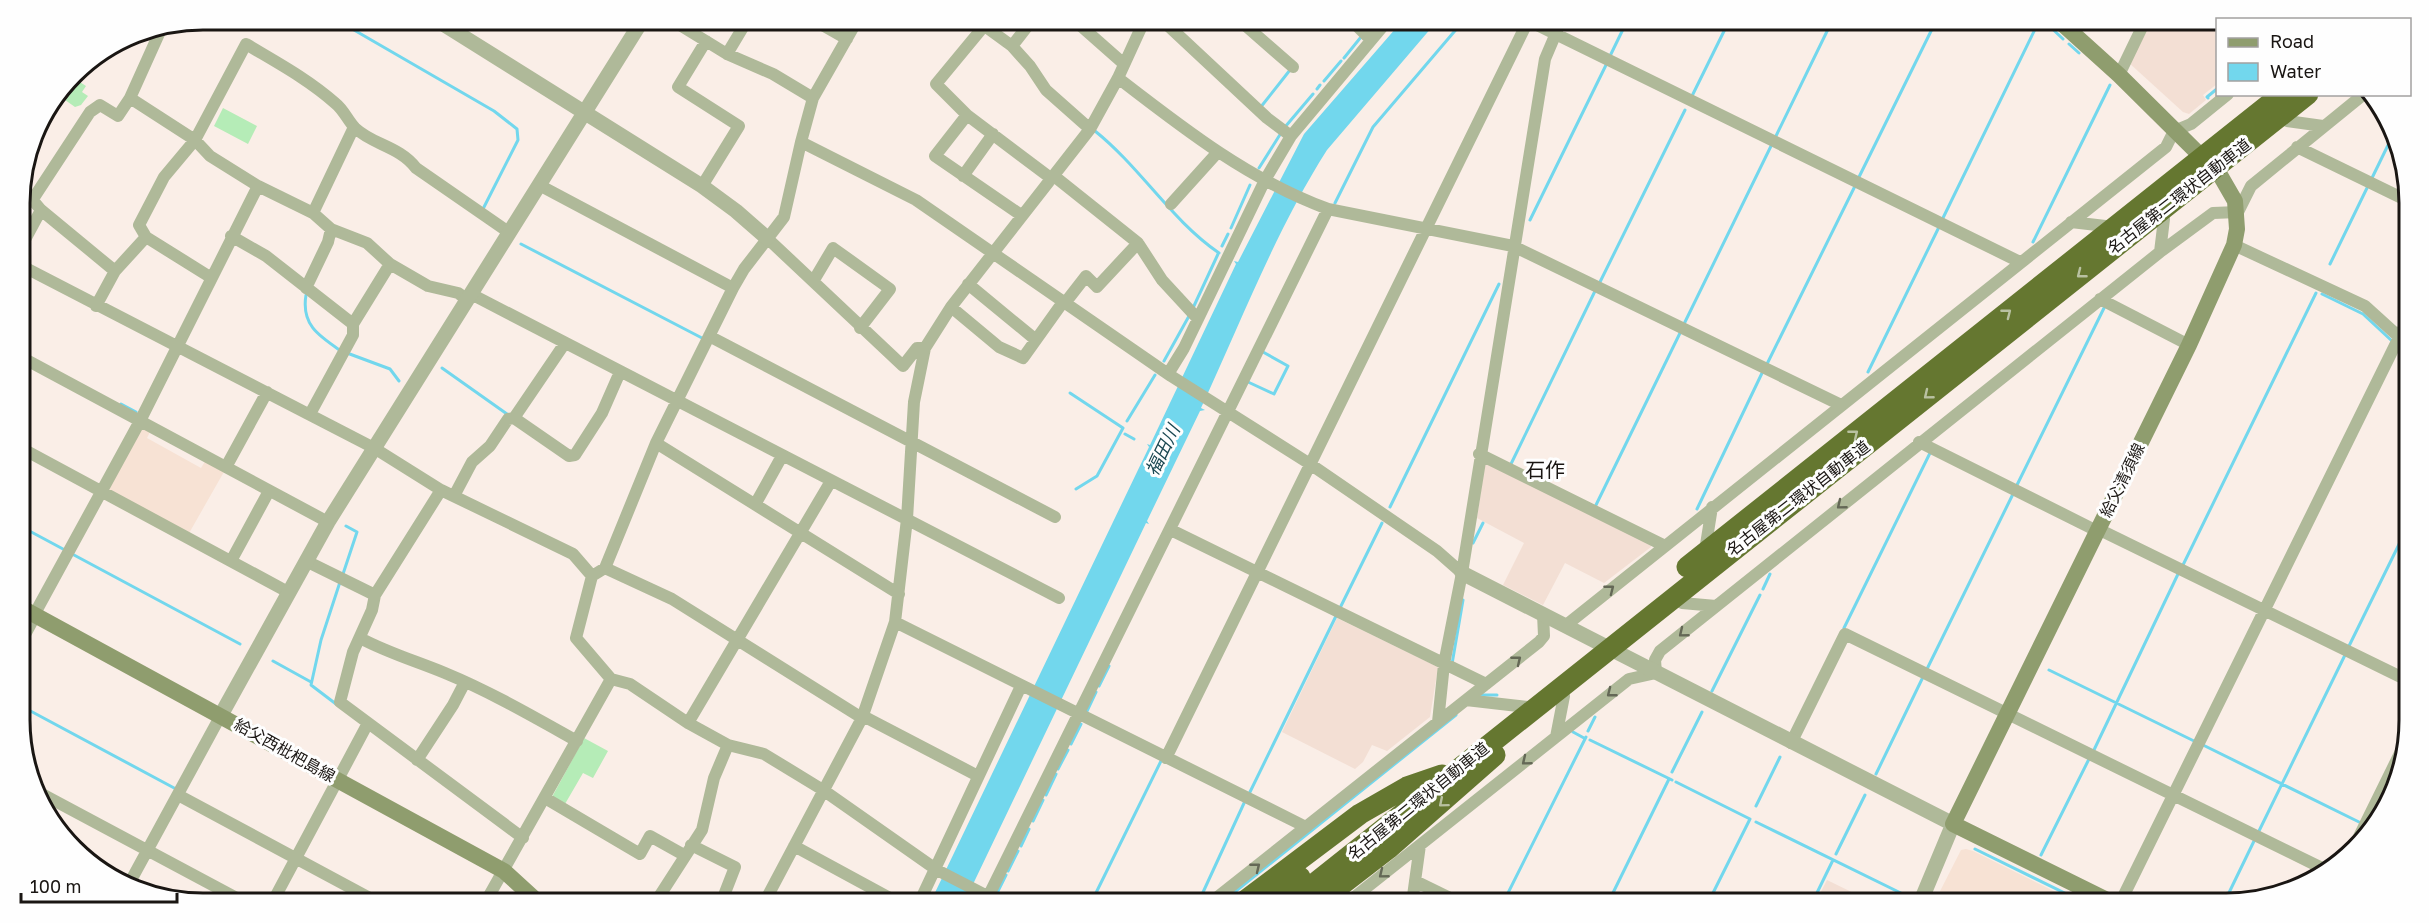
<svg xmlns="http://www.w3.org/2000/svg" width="2429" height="923" font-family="'Golos Text','Noto Sans JP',sans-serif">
<rect width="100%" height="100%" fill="#faeee7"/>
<!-- built -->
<path fill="#f3dfd4" d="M2149 19H2226L2218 20 2217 84 2203 95 2206 100 2189 114 2183 112 2128 62Z
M1485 463 1650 542 1651 547 1604 583 1565 563 1543 605 1503 585 1524 543 1477 518Z
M1337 618 1438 667 1430 717 1387 751 1372 745 1363 762 1355 769 1282 732Z
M1827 880 1874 903H1815Z"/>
<!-- education -->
<path fill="#f7e2d4" d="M146 428 151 430 147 438 201 468 206 460 225 470 188 535 111 493 108 487 140 429Z
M1966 849 1973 851 2078 903H1934L1961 850Z"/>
<!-- green -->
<path fill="#b5ecb7" d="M72 77 86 86 82 92 88 96 81 105 75 107 58 95Z
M223 108 257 126 248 144 214 126Z
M584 738 608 751 593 778 583 773 565 804 552 797Z"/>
<!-- water -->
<path fill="#72d7ed" d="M1403 20H1438L1327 150C1276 230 1241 322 1201 408L1205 410 1200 411 1147 521 1149 524 1146 523 964 903H930L1149 447 1147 444 1150 445 1236 264 1234 261 1238 262 1304 134Z"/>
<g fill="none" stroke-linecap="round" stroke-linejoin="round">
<!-- stream -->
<path stroke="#72d7ed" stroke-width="3" d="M335 19 494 111 517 129 518 140 483 209
M2042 19 2063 39
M1367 31 1376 19
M2069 44 2079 53
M1610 56 1628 19
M1344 58 1361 37
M1324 81 1341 61
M1317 89 1320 85
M1692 96 1730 19
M2208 98 2207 97 2218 88
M1260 108 1290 70
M1285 127 1313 94
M1095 131C1141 168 1171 220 1219 253
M1775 138 1833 19
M1259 168 1281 133
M1859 177 1937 19
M2371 180 2391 139
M1335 203 1373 127 1465 19
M1530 220 1607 63
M1942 220 2040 19
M1231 228 1250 185
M2033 242 2110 85
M521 244 702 338
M1222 246 1228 234
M2330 264 2367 188
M1600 282 1685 110
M2322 294 2363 314 2392 341
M306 295C301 325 319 336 341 351
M1193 308 1218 254
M1684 324 1772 144
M2402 348 2408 354
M347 353 390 369 399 381
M1164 361 1189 316
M1767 364 1855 186
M442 368 507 414
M1868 372 1939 227
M1248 382 1274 394 1288 366 1263 352
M1070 393 1123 428 1097 476 1076 489
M121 404 136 412
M1127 421 1155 375
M1125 434 1134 439
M1510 466 1596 289
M2016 487 2105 306
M1390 507 1499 284
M1595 507 1681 331
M1697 509 1763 371
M22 527 63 549
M1473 543 1483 523
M74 555 240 644
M2183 565 2316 293
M343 574 357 532 346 526
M1763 589 1770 574
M1340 608 1382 523
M1844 628 1930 453
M2349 646 2409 524
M273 661 311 682
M1452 664 1463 600
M1927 669 2013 494
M2049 670 2194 741
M1099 686 1109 666
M1712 691 1760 595
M1482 695H1497
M336 704 311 685 321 640 340 582
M23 707 176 789
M1087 711 1096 692
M1588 731 1595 717
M1573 732 1584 738
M2403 738 2409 726
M1590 740 1672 780
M1071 744 1081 724
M2203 745 2359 822
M2093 752 2179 572
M1058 769 1068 750
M1672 772 1702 712
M1876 774 1923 677
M1676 782 1750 819 1708 903
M1249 794 1336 616
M1046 795 1056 774
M1756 806 1780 757
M1033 821 1043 800
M1756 822 1913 899 1911 903
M2258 833 2345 655
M1021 846 1029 829
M1975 849 2085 903
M1836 854 1865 795
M2041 855 2089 759
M2342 862 2348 850
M1008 871 1018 851
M997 893 1006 875
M1199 901 1245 801
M1091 903 1161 761
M1221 903 1456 715
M1400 903 1402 899
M1503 903 1586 737
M1608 903 1669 779
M1812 903 1833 860
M2224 903 2255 839"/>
<!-- minor -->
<path stroke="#afb999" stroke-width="12" d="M670 19 727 54 773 74 813 98
M812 19 847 39
M858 19 813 98 801 142 916 200 1171 376 1310 464 1437 551 1462 573
M975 19 1012 46 1030 66 1046 90 1090 129
M1073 19 1124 64
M1161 19 1267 118 1291 136
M1238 19 1293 67
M1350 19 1371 40
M1525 19 2020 262
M984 26 936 84 967 115 1052 179
M1012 46 1033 19
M727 54 748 19
M2119 75 2146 19
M1118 78C1184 129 1249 180 1328 209L1513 246 1841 405
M130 98 195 140 210 156 258 186 313 213 331 229 367 243 390 264 428 286 458 293 468 300
M967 115 935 156 1021 215
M2287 121 2323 126
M2297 147 2408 201
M963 176 993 134
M1054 176 1138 243 1097 287 1086 276 1065 303
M539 185 733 288
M21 186 41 210 115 271
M702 186 739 126 678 87 706 41
M33 199 90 112 100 105 118 116 130 98 162 27
M1171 204 1217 153
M313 213 354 127
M2071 222 2114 227
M231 236 266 256 353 324V335L310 414
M146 237 210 277
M767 238 903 366 917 348H925
M1138 243 1162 280 1198 319
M2234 245 2365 306 2408 345
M20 249 41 210
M2160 252 2164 219
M20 265 374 448 441 490 573 554 592 576
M814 280 833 248 890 289 860 328
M968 284 1036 340
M306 288 328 242 331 229
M471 294 1059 598
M2100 299 2189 345
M96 306 115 271 146 237 139 225 164 177 195 140 246 44C276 62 308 79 335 103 344 110 348 121 355 128 373 145 399 146 416 168L510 233
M951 307 999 347 1023 358 1063 302
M353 324 390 264
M709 336 1055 517
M21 357 328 522
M1168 374 1184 348 1265 180 1291 136 1389 19
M514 418 565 343
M1919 442 2097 531
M656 443 899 594
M21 448 288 592
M1479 454 1665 546
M226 467 267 392
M441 490 375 595 372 610 353 652 340 702 523 838
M454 496 472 462 490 446 508 419 514 418 569 456 575 455 602 413 620 372
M756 503 782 456
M2098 529 2409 681
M1171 530 1486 684
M1705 551 1712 507
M231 561 269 491
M306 561 375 595
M605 568 656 443 733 288 744 269 784 217 801 142
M1682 603 1716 606
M34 615 140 421 258 186
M895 622 1306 827
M1565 626 2166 147 2174 131 2191 124 2228 94
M360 638C388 653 416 661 445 673 491 692 534 717 577 741
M1466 700 1536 708
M863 716 978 776
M862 718 672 599 605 568 592 576 576 638 611 679 630 684 688 723 728 745 764 754 823 790 937 870 1001 903
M1438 722 1444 664 1462 573 1545 59 1562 19
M688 723 831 481
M1556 737 1564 696
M1791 743 1845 634 2328 871
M1166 758 1528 21
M417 760 453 705 465 682
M42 794 246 903
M178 795 379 903
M545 798 640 854 650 836 684 855
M691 845 735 867 721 903
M794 846 899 903
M2352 851 2406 741
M1415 881 1460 903
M129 884 221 715
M272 903 368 723
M485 903 611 679
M655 903 702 830 714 778 728 745
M764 903 862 718 895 622 907 519 914 402 925 348 951 307 1090 129 1118 78 1145 19
M919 903 1021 686
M985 903 1328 209
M1210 903 1539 642 1544 636 1543 614
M1347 903 1629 679 1656 673 1655 660 1660 651 2160 252 2213 213 2238 212 2251 186 2364 94
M1412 903 1420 845
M2120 903 2408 319"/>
<!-- tertiary -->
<path stroke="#afb999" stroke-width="15" d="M435 19 702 186 736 211 767 238
M1462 573 1953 824 1920 903
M22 637 34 615
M221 715 328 522 643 19"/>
<!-- secondary -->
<path stroke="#8f9d6e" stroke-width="16" d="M2057 19 2119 75 2220 175 2235 201 2237 229 2234 245 2189 345 1953 824 2113 903
M22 608 504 871 539 903"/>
<!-- motorway -->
<path stroke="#657730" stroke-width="21" d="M1687 567 2282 94
M1242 903 1360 814 1407 787 1442 775
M1268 903 1300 877
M1290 903 2308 94
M1318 903 1388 849 1495 755"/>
</g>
<!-- one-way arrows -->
<defs><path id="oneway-chevron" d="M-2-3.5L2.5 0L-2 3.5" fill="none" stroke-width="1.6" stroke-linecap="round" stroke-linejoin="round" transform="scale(1.5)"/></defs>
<g stroke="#b9c1a1">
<use href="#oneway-chevron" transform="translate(2081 274) rotate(142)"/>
<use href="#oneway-chevron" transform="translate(2007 313) rotate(-38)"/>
<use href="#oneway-chevron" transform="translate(1928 395) rotate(141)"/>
<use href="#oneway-chevron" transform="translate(1854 434) rotate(-39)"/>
<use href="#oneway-chevron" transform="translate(1443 803) rotate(140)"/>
</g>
<g stroke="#646856">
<use href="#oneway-chevron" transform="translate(1841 505) rotate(141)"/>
<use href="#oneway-chevron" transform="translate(1610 589) rotate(-38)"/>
<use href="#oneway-chevron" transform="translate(1683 633) rotate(141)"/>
<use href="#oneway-chevron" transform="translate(1517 660) rotate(-39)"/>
<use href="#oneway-chevron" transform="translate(1611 693) rotate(142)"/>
<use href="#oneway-chevron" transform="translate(1526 761) rotate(141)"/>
<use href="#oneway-chevron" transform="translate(1256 867) rotate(-39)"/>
<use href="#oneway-chevron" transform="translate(1383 874) rotate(141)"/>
</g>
<g text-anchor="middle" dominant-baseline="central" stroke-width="6" stroke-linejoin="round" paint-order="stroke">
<!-- street labels -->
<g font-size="16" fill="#1a1613" stroke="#fefefe">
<text transform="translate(2179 196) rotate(-38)">名古屋第二環状自動車道</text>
<text transform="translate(2122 480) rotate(-64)">給父清須線</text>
<text transform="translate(1798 498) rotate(-38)">名古屋第二環状自動車道</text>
<text transform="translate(285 750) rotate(29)">給父西枇杷島線</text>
<text transform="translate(1418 801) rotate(-39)">名古屋第二環状自動車道</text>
</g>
<!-- water labels -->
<g font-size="18" font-style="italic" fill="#1b4852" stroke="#fefefe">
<text transform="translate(1162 450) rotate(-64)">福田川</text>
</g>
<!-- quarter labels -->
<g font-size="20" fill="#1a1613" stroke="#fefefe">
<text x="1545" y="469">石作</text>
</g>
</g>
<!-- crop -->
<path d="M0 0H2429V923H0ZM203 30H2226A173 173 0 0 1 2399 203V720A173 173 0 0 1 2226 893H203A173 173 0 0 1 30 720V203A173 173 0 0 1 203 30Z" fill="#fefefe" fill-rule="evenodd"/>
<path fill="none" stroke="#1a1613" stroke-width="3" d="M203 30H2226A173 173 0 0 1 2399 203V720A173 173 0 0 1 2226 893H203A173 173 0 0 1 30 720V203A173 173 0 0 1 203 30Z"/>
<!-- legend -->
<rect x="2216" y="18" width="195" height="78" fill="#fefefe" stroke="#a3a1a0" stroke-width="1.5"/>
<rect x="2228" y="38" width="30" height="9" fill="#8f9d6e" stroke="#a3a1a0" stroke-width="1.5"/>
<text x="2270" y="48" font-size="18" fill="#1a1613">Road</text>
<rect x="2228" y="63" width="30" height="18" fill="#72d7ed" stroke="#a3a1a0" stroke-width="1.5"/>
<text x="2270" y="78" font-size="18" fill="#1a1613">Water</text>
<!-- scale -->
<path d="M21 893v9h156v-9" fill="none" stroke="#1a1613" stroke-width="3"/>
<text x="30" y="893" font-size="18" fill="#1a1613" stroke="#fefefe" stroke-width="4.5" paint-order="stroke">100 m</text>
</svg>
